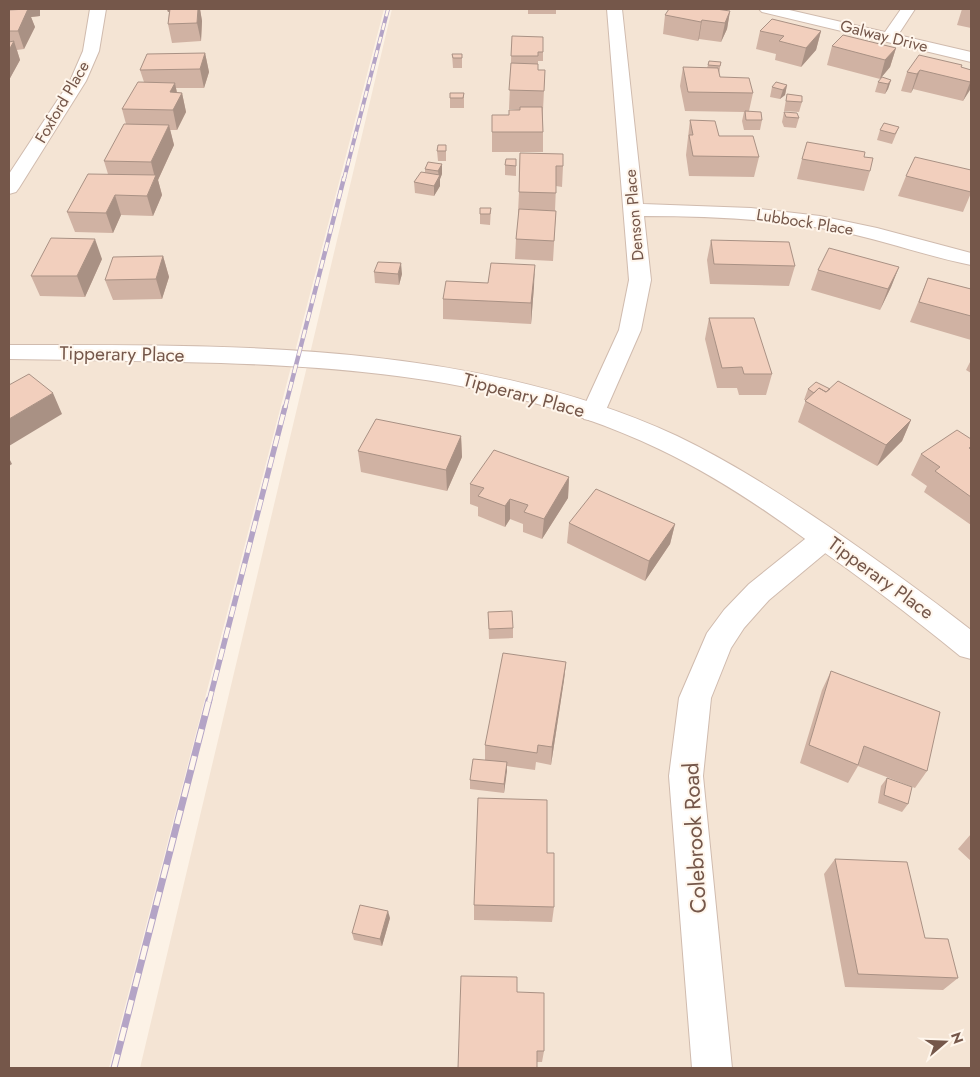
<svg xmlns="http://www.w3.org/2000/svg" width="980" height="1077" font-family="Jost,sans-serif">
<rect width="100%" height="100%" fill="#fcf2e6"/>
<!-- residential -->
<path fill="#f4e4d4" d="M9 9H384L109 1068H9Z
M392 9H971V1068H140Z"/>
<g fill="none" stroke-linecap="round" stroke-linejoin="round">
<defs>
<path id="minor" d="M90 9H106L99 51 86 81 19 188 16 192 9 194V174L70 81 83 51Z
M607 9H622L643 204 751 208 820 216 877 228 971 253V265C926 256 883 240 838 231 774 219 709 216 644 216L651 280 641 330 602 419 593 421 584 419 581 413 619 330 629 280Z
M759 9H785L885 32 901 9H915L898 35 971 52V62L762 12Z
M825 527 835 531 839 538 835 545 769 600 744 628 731 648 711 698 703 776 732 1068H692L669 776 679 698 707 633 724 610 749 584 815 531Z"/>
<path id="tertiary" d="M9 345C232 345 471 341 677 436 731 462 779 493 828 526 877 560 925 594 971 630V659L960 656C911 616 860 577 808 541 760 506 712 474 659 449 521 383 371 368 221 363 150 361 80 360 9 359Z"/>
</defs>
<!-- minor casing -->
<use href="#minor" stroke="#d0bbae" stroke-width="2"/>
<!-- tertiary casing -->
<use href="#tertiary" stroke="#d0bbae" stroke-width="2"/>
<!-- minor -->
<use href="#minor" fill="#fff" fill-rule="evenodd"/>
<!-- tertiary -->
<use href="#tertiary" fill="#fff" fill-rule="evenodd"/>
<defs>
<path id="rail-far3" d="M344 179 388 9"/>
<path id="rail-far2" d="M285 408 344 178"/>
<path id="rail-far1" d="M209 702 285 407"/>
<path id="rail" d="M114 1068 209 700"/>
</defs>
<!-- rail-far3 casing -->
<use href="#rail-far3" stroke="#b4a4c6" stroke-width="4"/>
<!-- rail-far2 casing -->
<use href="#rail-far2" stroke="#b4a4c6" stroke-width="4.5"/>
<!-- rail-far1 casing -->
<use href="#rail-far1" stroke="#b4a4c6" stroke-width="5.5"/>
<!-- rail casing -->
<use href="#rail" stroke="#b4a4c6" stroke-width="7"/>
<!-- rail-far3 -->
<use href="#rail-far3" stroke="#fff6ec" stroke-width="2.5" stroke-dasharray="7" stroke-linecap="butt"/>
<!-- rail-far2 -->
<use href="#rail-far2" stroke="#fff6ec" stroke-width="3" stroke-dasharray="9" stroke-linecap="butt"/>
<!-- rail-far1 -->
<use href="#rail-far1" stroke="#fff6ec" stroke-width="4" stroke-dasharray="11" stroke-linecap="butt"/>
<!-- rail -->
<use href="#rail" stroke="#fff6ec" stroke-width="5" stroke-dasharray="14" stroke-linecap="butt"/>
</g>
<!-- wall -->
<path fill="#d0b2a3" d="M9 9H40V16L31 17 35 27 24 49 17 50 20 60 9 80Z
M167 9H200L202 21 201 41 172 43 168 24 169 12H168Z
M528 9H556V14H528Z
M962 9H971V28L957 25Z
M730 11 727 29 721 42 699 39 698 41 663 34 665 15Z
M760 31H821L816 50 801 67 775 60 776 54 756 49Z
M512 36 543 52V61H538V70H545L543 110V152H492V115H509L520 110 509 109Z
M832 46 896 48 890 67 880 79 827 65Z
M205 53 209 72 204 88H176L177 92 182 93 186 112 177 130H170L174 145 158 180 162 195 153 216 121 215 113 233 75 232 67 212 108 174 104 161 126 124 122 109 144 82 140 70Z
M452 54H462V68H453Z
M721 62 719 74 720 77 753 93 749 111 762 120 760 130H744L742 121 744 112 685 111 680 86 683 67 707 68 708 65Z
M962 65 961 68 971 70V86L963 101 913 89 911 93 901 91 907 72Z
M891 80 888 89 885 94 875 92 878 82Z
M787 85 785 95 780 99 770 97 772 87Z
M464 93V108H450V98Z
M787 94 802 102 799 112 784 111Z
M784 112 799 118 796 128 784 127 782 122Z
M690 120 759 157 754 177 689 176 686 155Z
M899 127 892 144 877 140 880 130Z
M446 145V161H438L437 151Z
M520 153 563 166 562 187 556 186 555 211H556L553 261 515 259 516 239 519 213H518L519 192Z
M516 159V176L505 175V165Z
M802 159 870 171 864 191 797 179Z
M442 164V174L440 179V186L434 196 415 193 414 182 425 173V169Z
M971 170V193L963 212 898 196 906 176Z
M480 208H491L490 225 480 224Z
M711 240 795 266 789 286 710 284 707 260Z
M163 256 169 277 162 299 113 300 105 280Z
M102 259 85 297 40 296 31 276Z
M899 267 891 287 880 310 811 290 818 270Z
M374 272 402 274 399 285 375 283Z
M928 278 971 289V340L910 322Z
M534 286 531 324 443 319V299Z
M709 318 772 374 766 395H739L737 388H717L705 339Z
M971 360V373L966 370Z
M808 389H830L911 420 902 441 877 466 798 422 806 400H804Z
M461 436 462 457 447 491 361 472 358 451Z
M971 439V525L924 492 927 486 911 475 921 454Z
M569 477 568 498 542 539 523 532V524L510 519 505 527 478 516V507L470 504V484Z
M569 523 675 524 670 544 645 581 567 543Z
M488 612 513 628V638L489 639Z
M566 662 564 680 551 765 536 762 535 770 507 766 504 793 470 789V780L485 760V745Z
M831 671 927 771 915 788 858 766 848 783 800 763 822 690Z
M887 778 908 804 902 812 878 803 881 786Z
M971 834V861L958 849Z
M547 853 554 907 552 922 474 920V905Z
M835 859 925 938 958 978 943 990 845 987 824 874Z
M390 918 382 946 354 940 352 933Z
M517 992 544 1051 542 1062H537Z"/>
<!-- shaded-wall -->
<path fill="#a99184" d="M9 9H40V16L31 17 35 27 24 49 18 31 9 20Z
M167 9H200L202 21 201 41 197 23 198 9 168 12Z
M730 11 727 29 721 42 725 23Z
M702 20 699 39 698 41 701 22Z
M821 31 816 50 801 67 806 48Z
M14 41 20 60 9 80V50Z
M896 48 890 67 880 79 885 60Z
M205 53 209 72 204 88 200 69Z
M920 70 913 89 911 93 917 74Z
M891 80 888 89 885 94 888 84Z
M971 80V86L970 90 963 101Z
M175 83 178 99 182 93 186 112 177 130 173 110 170 92Z
M787 85 785 95 780 99 783 90Z
M169 125 174 145 158 180 162 195 153 216 147 196 155 178 151 162Z
M442 164V174L440 179V186L434 196V186L439 177 438 171Z
M115 195 121 215 113 233 106 213Z
M95 239 102 259 85 297 77 276Z
M163 256 169 277 162 299 156 279Z
M401 263 402 274 399 285 398 274Z
M535 265 534 286 531 324V303Z
M899 267 891 287 880 310 888 289Z
M53 393 62 414 9 446V419Z
M911 420 902 441 877 466 886 445Z
M461 436 462 457 447 491 446 470Z
M9 458 12 464 9 466Z
M569 477 568 498 542 539 544 519Z
M510 499V519L505 527V506Z
M675 524 670 544 645 581 649 561Z
M566 662 564 680 551 765 552 747Z
M507 762V771L504 793V784Z
M388 911 390 918 382 946 380 939Z"/>
<!-- building -->
<path fill="#f2cfbd" stroke="#a99184" d="M28 9 18 31H9V10Z
M170 9H198L197 23 168 24Z
M669 9H716L730 11 725 23 702 20 701 22 665 15Z
M772 19 821 31 806 48 779 41 784 36 760 31Z
M843 35 896 48 885 60 832 46Z
M512 36 543 37V52H538V56H511Z
M14 41 9 50V42Z
M205 53 200 69 140 70 147 54Z
M452 54H462V58H453Z
M919 55 962 65 961 67 971 70V80L970 82 920 70 917 74 907 72Z
M709 61 721 62 720 66 708 65Z
M511 63 538 64V70H545L544 91 509 90Z
M683 67 718 68 720 77 749 78 753 93 688 92Z
M882 77 891 80 888 84 878 82Z
M138 82 175 83 170 92 182 93 173 110 122 109Z
M776 82 787 85 783 90 772 87Z
M450 93H464L463 98H450Z
M787 94 802 96V102L786 101Z
M520 107H542L543 132H492V115H509V110H520Z
M745 111 761 112 762 120H746Z
M784 112 797 113 799 118 786 117Z
M690 120 715 121 719 136H753L759 157 693 156 689 135H693Z
M884 123 899 127 895 134 880 130Z
M124 124 169 125 151 162 104 161Z
M807 142 865 152 864 157 873 158 870 171 802 159Z
M438 145H446V151H437Z
M520 153 563 154V166H556V193L519 192Z
M915 157 971 170V192L906 176Z
M506 159H516V166L505 165Z
M428 162 442 164 438 171 425 169Z
M421 172 440 175 434 186 414 182Z
M88 174 156 175 147 196 115 195 106 213 67 212Z
M480 208H491L490 214H480Z
M519 209 556 211 554 241 516 239Z
M51 238 95 239 77 276H31Z
M711 240 789 242 795 266 714 264Z
M829 248 899 267 888 289 818 270Z
M163 256 156 279 105 280 113 257Z
M378 262 401 263 398 274 374 272Z
M491 263 535 265 531 303 443 299 446 281 488 283Z
M928 278 971 289V316L919 302Z
M709 318H754L772 374H744L742 367 722 368Z
M29 374 53 393 9 419V385Z
M838 381 911 420 886 445 805 401 819 388 826 392Z
M816 382 830 389 826 392 819 388 814 393 808 389Z
M376 419 461 436 446 470 358 451Z
M957 430 971 439V447L969 448 971 449V497L935 471 940 467 921 454Z
M494 450 569 477 544 519 524 512 528 505 510 499 505 506 478 496 484 488 470 484Z
M596 489 675 524 649 561 569 523Z
M512 611 513 628 489 629 488 612Z
M503 653 566 662 552 747 538 745 537 753 485 745Z
M831 671 940 712 927 771 864 746 858 765 809 745Z
M473 759 507 762 504 784 470 780Z
M887 778 912 787 908 804 884 795Z
M478 798 547 800V853H554V907L474 905Z
M835 859 907 862 925 938 948 939 958 978 858 974Z
M360 905 388 911 380 939 352 933Z
M461 976 517 977V992L544 993V1051H537V1068H458Z"/>
<g text-anchor="middle" dominant-baseline="central" stroke-width="4" stroke-linejoin="round" paint-order="stroke">
<!-- far-street labels -->
<g font-size="16" fill="#75574a" stroke="#fff6ec">
<text transform="translate(884 36) rotate(14)">Galway Drive</text>
<text transform="translate(62 102) rotate(-60)">Foxford Place</text>
<text transform="translate(634 215) rotate(-95)">Denson Place</text>
<text transform="translate(805 222) rotate(9)">Lubbock Place</text>
</g>
<!-- street labels -->
<g font-size="19" fill="#75574a" stroke="#fff6ec">
<text transform="translate(122 354) rotate(1)">Tipperary Place</text>
<text transform="translate(524 395) rotate(15)">Tipperary Place</text>
<text transform="translate(881 578) rotate(36)">Tipperary Place</text>
</g>
<!-- near-street labels -->
<g font-size="22" fill="#75574a" stroke="#fff6ec">
<text transform="translate(694 838) rotate(-93)">Colebrook Road</text>
</g>
</g>
<!-- border -->
<rect width="980" height="1077" fill="none" stroke="#75574a" stroke-width="20"/>
<!-- north arrow -->
<g transform="translate(945 1042) rotate(71)" stroke="#fff6ec" stroke-width="4" paint-order="stroke">
<path d="M0-4L9 19L0 12L-9 19Z" fill="#75574a"/>
<text y="-8" font-size="14" font-weight="bold" text-anchor="middle" fill="#75574a">N</text>
</g>
</svg>
